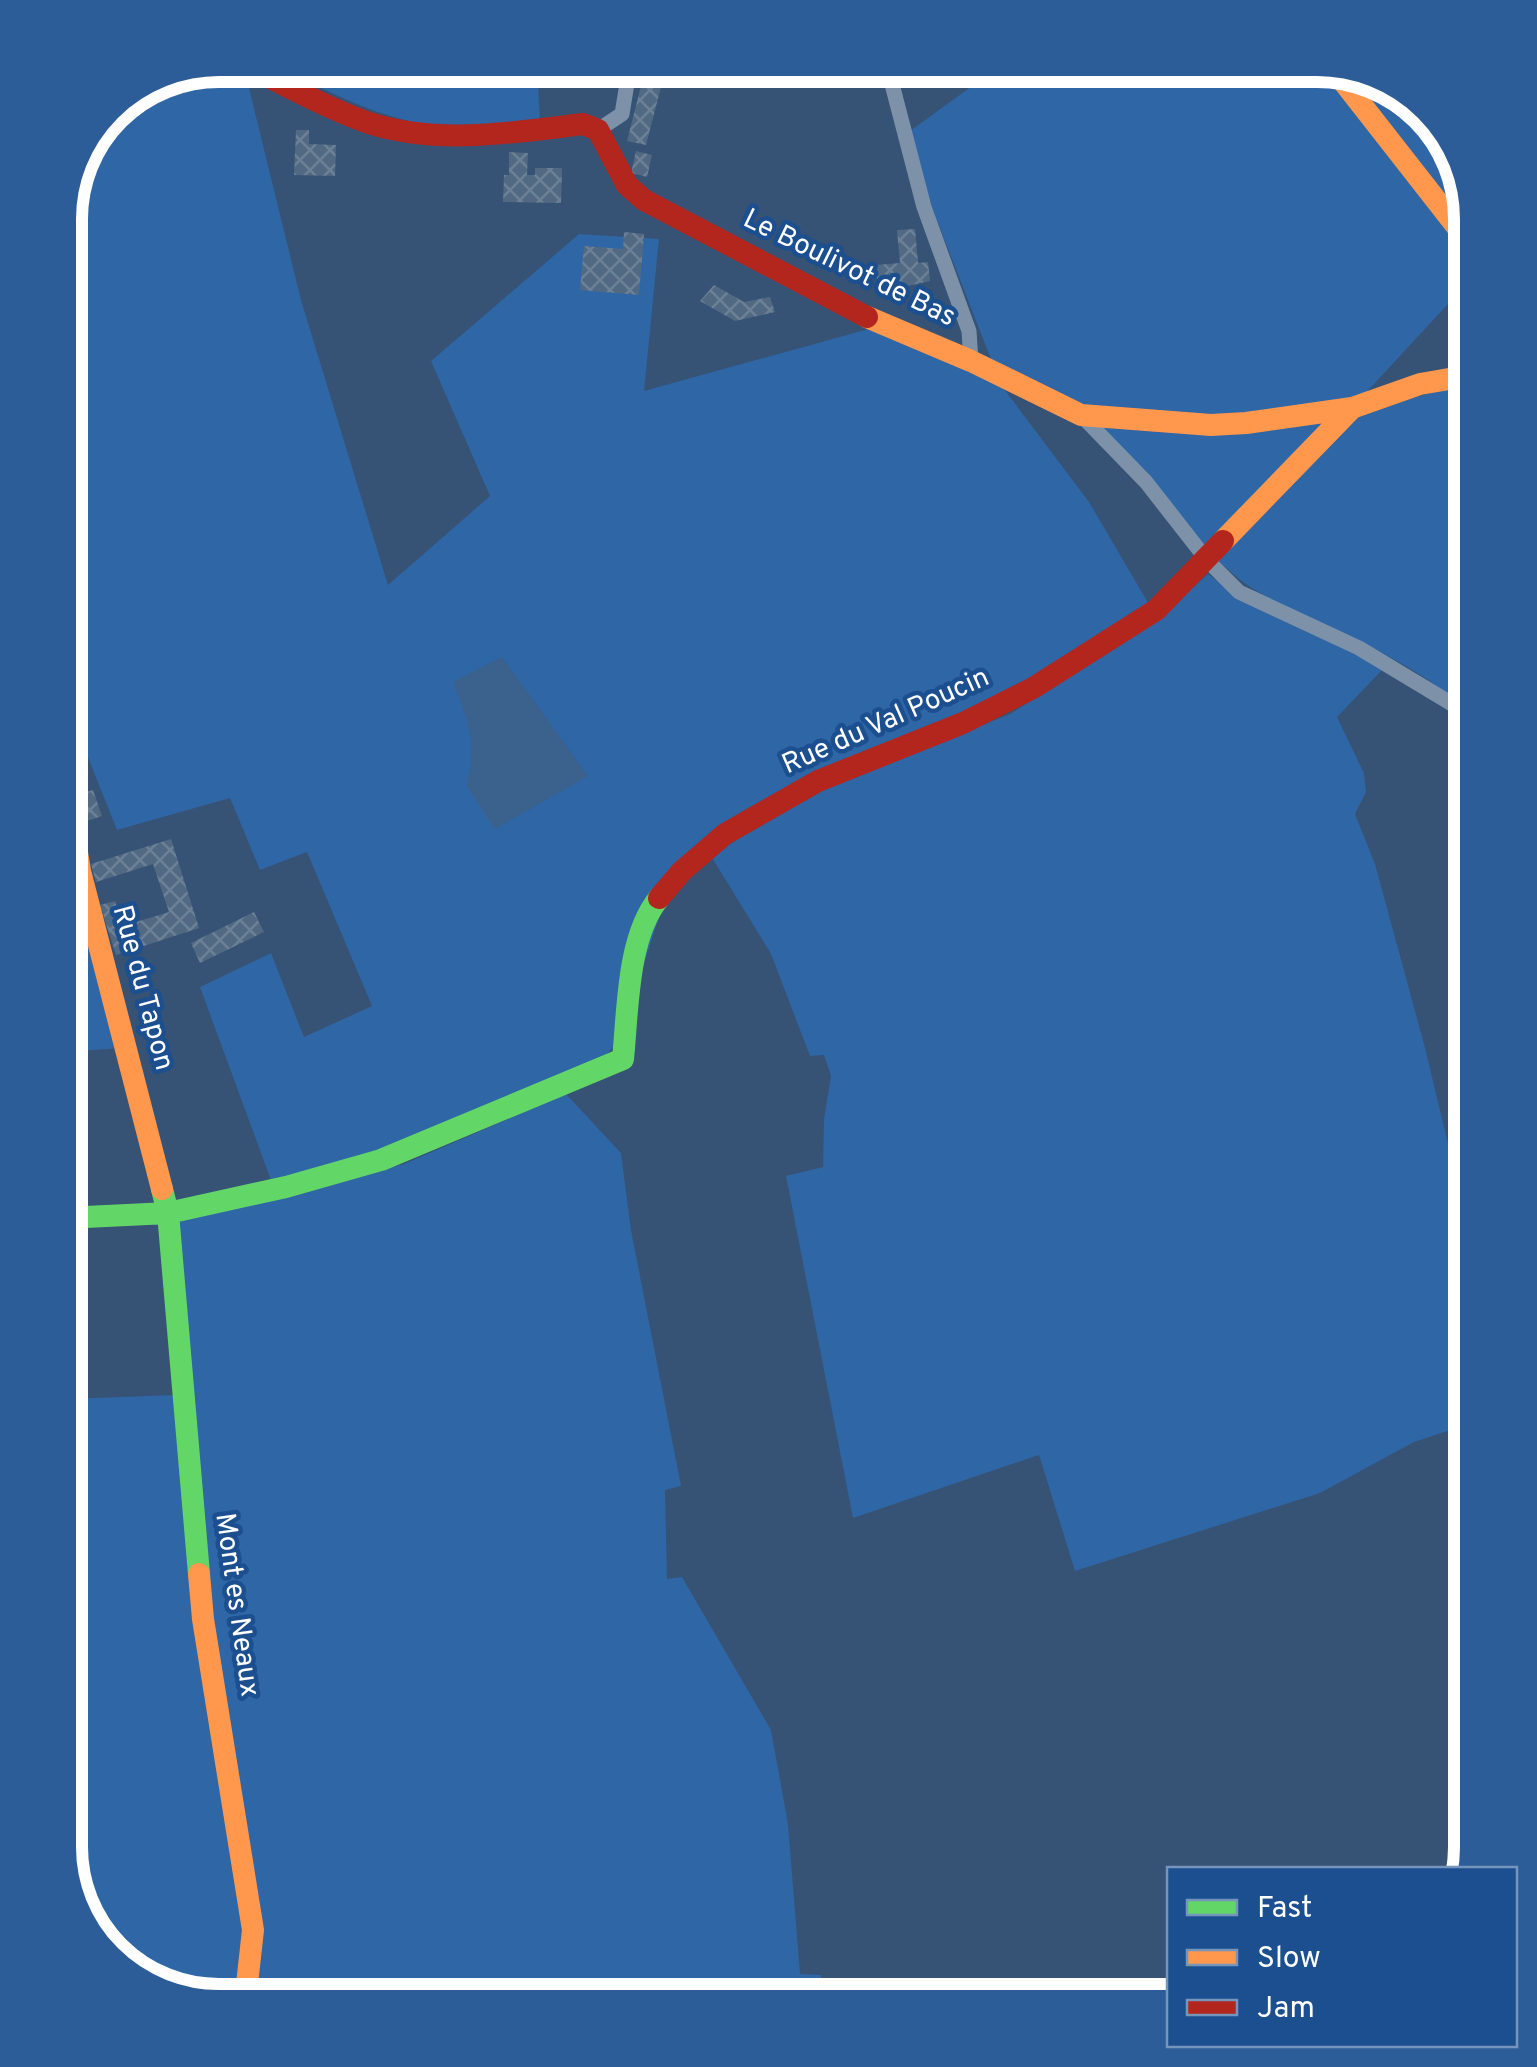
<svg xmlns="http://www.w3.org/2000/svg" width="1537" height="2067" font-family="Overpass,sans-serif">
<defs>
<pattern id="building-cross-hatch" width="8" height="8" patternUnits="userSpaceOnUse" patternTransform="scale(2.5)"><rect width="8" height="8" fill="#526984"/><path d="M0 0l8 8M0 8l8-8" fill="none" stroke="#6c8096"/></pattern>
</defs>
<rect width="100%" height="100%" fill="#365274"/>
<!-- green -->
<path fill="#2f66a5" d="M220 65 246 76 301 300 388 585 490 496 431 361 579 234 659 239 644 391 872 328 1001 385 1089 502 1150 606 1022 685 675 869 618 1042 607 1054 411 1141 272 1183 200 987 271 953 304 1037 372 1006 307 852 260 870 230 798 117 830 77 730 65 732V209L117 104Z
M276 65H537L540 122C520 124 499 129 479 129 404 131 341 99 276 65Z
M1001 65H1319L1472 260V278L1363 396 1219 420 1083 406 994 367 931 205 910 131Z
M1348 72 1395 86 1451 142 1472 230Z
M1472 382V716C1412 655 1325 631 1253 589 1240 581 1228 569 1217 560L1364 411Z
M1332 417 1207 552 1093 422Z
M1208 574 1244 601 1384 668 1337 717 1364 773 1366 792 1355 814 1375 864 1424 1044 1452 1160 1468 1274H1472V1423L1414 1442 1320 1493 1075 1571 1039 1455 853 1518 786 1176 823 1167 824 1119 831 1076 824 1055 810 1056 771 954 711 856 816 791 1010 714 1155 622Z
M65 827 123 1048 65 1052Z
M566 1094 621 1153 631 1230 681 1486 665 1490 667 1579 682 1577 771 1730 788 1824 800 1974 821 1975V2002H252L174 1221 404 1164Z
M176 1395 248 1931 236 2002H210L142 1981 86 1925 65 1847V1399Z"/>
<!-- water -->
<path fill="#3b618d" d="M502 657 588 776 495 829 467 786C476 740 470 725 453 682Z"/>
<!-- building -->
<path fill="url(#building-cross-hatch)" d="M643 78 662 83 646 145 627 141Z
M296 130H309V144L336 145 335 176 294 175Z
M636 151 652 155 647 177 631 173Z
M509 152 528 153 527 175H535V168H562L561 203 503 202 504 175H509Z
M915 229 918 263 928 262 930 281 899 288 898 284 877 285 876 265 900 263 897 230Z
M624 232 644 234 639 295 580 290 584 246 623 249Z
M714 285 744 302 770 297 775 312 735 321 700 301Z
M93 790 102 816 84 822 76 795Z
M171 839 199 928 116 955 100 905 115 901 123 926 169 912 153 864 96 882 91 864Z
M254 912 264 932 200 963 191 943Z
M65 1125H68L71 1166H65Z"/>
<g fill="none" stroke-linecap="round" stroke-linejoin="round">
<!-- street -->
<path stroke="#7d92a8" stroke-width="15" d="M887 65 924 207 969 331 971 361
M598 130 622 114 630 65
M1081 415 1146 482 1207 560 1239 592 1359 648 1452 704 1472 725"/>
<!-- fast -->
<path stroke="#63d668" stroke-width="22" d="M162 1189 168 1213 199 1574
M65 1218 168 1213 286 1187 381 1160 623 1059C628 1010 627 937 659 898"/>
<!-- slow -->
<path stroke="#ff974d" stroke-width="22" d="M1332 67 1472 246
M867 317 971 361 1081 415 1211 425 1246 423 1352 408 1420 384 1472 375
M1223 541 1352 408
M65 778 80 871 162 1189
M199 1574 203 1619 253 1930 245 2002"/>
<!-- jam -->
<path stroke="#b3261e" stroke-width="22" d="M243 65C285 84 325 108 369 123 438 145 512 133 583 124L598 130 627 185 644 200 867 317
M659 898 682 871 725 834 818 781 963 723 1033 688 1156 610 1223 541"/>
</g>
<g text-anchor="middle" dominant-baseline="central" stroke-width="9" stroke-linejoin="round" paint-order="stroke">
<!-- street labels -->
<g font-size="28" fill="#fff" stroke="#1b4f8f">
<text transform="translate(849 269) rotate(26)">Le Boulivot de Bas</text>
<text transform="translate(886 722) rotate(-24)">Rue du Val Poucin</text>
<text transform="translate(142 988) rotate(75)">Rue du Tapon</text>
<text transform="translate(236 1605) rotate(82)">Mont es Neaux</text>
</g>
</g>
<!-- crop -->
<path d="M0 0H1537V2067H0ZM219 82H1317A137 137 0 0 1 1454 219V1847A137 137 0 0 1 1317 1984H219A137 137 0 0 1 82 1847V219A137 137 0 0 1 219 82Z" fill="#2d5d98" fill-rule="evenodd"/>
<path fill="none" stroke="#fff" stroke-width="12" d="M219 82H1317A137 137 0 0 1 1454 219V1847A137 137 0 0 1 1317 1984H219A137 137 0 0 1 82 1847V219A137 137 0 0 1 219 82Z"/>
<!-- legend -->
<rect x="1167" y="1867" width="350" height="180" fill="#1b4f8f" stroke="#7695bc" stroke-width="2.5"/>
<rect x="1187" y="1900" width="50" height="15" fill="#63d668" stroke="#7695bc" stroke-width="2.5"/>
<text x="1257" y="1917" font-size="30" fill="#ffffff">Fast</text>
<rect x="1187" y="1950" width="50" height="15" fill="#ff974d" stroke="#7695bc" stroke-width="2.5"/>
<text x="1257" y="1967" font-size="30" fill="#ffffff">Slow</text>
<rect x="1187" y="2000" width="50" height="15" fill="#b3261e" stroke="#7695bc" stroke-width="2.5"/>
<text x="1257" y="2017" font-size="30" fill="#ffffff">Jam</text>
</svg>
